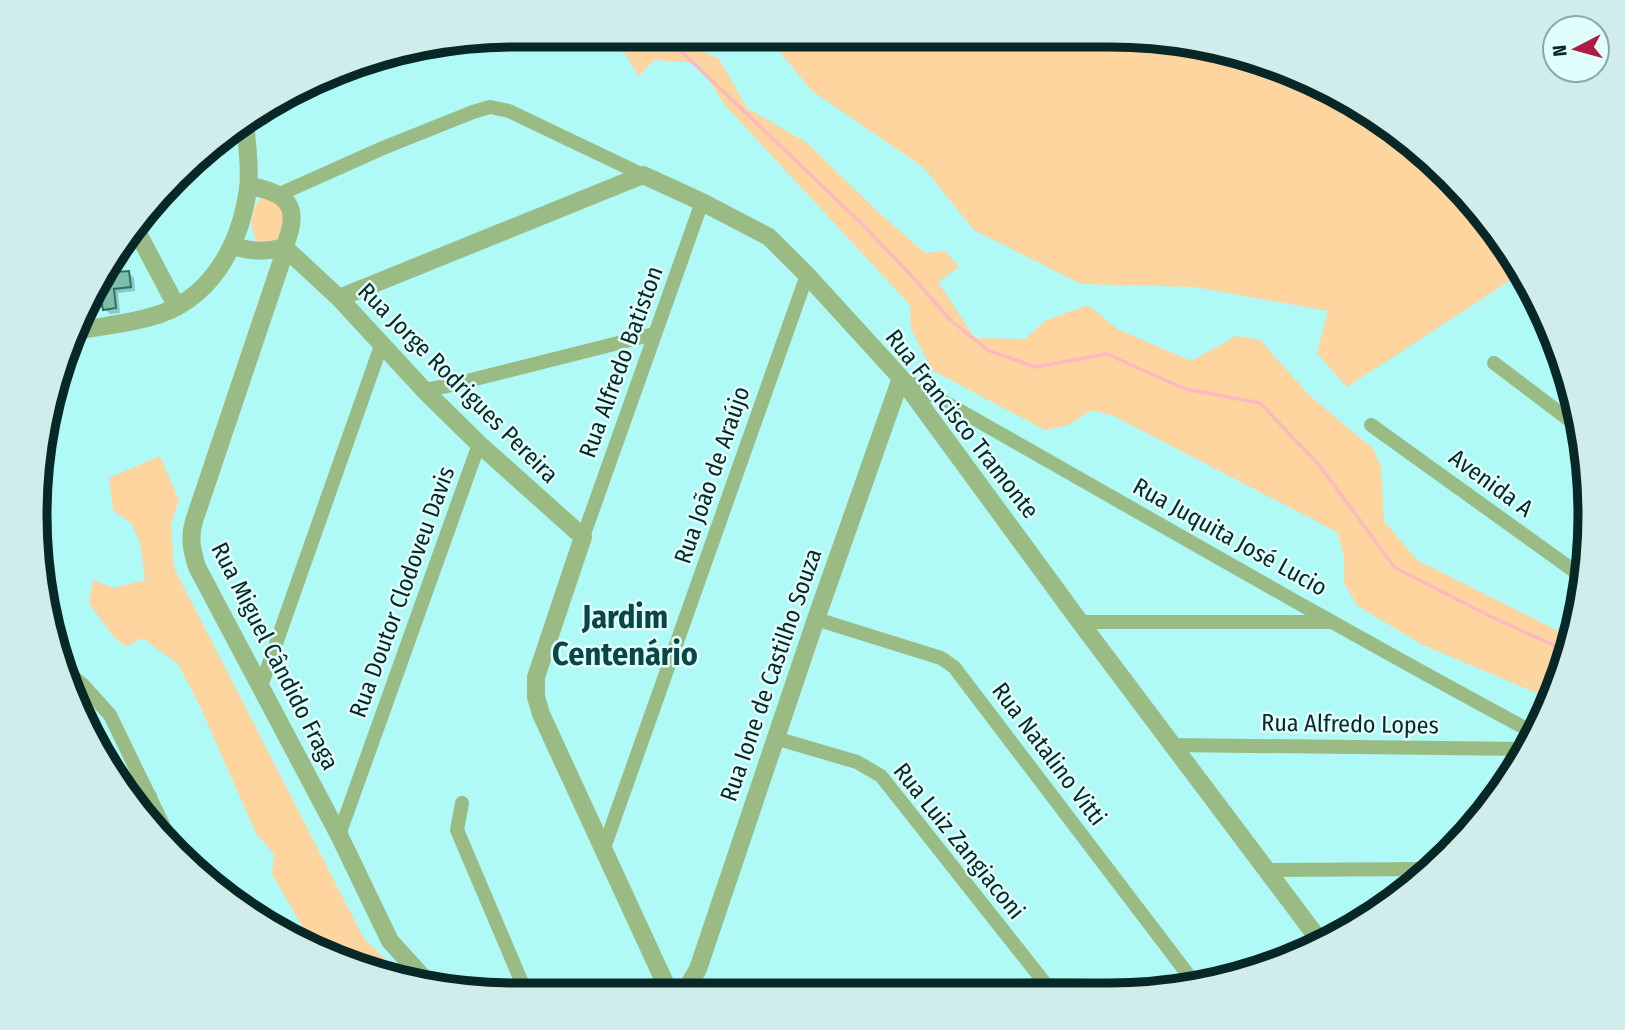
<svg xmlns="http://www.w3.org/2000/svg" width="1625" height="1030" font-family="'Fira Sans Condensed',sans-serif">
<rect width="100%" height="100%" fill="#aff9f7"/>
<!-- green -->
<path fill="#fed49f" d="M614 36H671L719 59 747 108 806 142 877 211 925 253 945 251 959 267 938 282 975 338 1025 339 1045 321 1088 305 1117 329 1191 361 1236 336 1260 340 1309 395 1373 449 1381 466 1384 521 1417 560 1574 639 1551 699 1423 645 1358 606 1344 583V556L1337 532 1114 416 1092 410 1068 425 1045 430 932 370 911 329 910 305 724 104 698 63 654 60 639 76Z
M768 37 1172 39 1293 71 1403 134 1471 199 1523 272 1347 387 1317 353 1328 311 1195 287 1081 284 974 230 924 168 811 90Z
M262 197 279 200 285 216 280 240 263 244 256 240C249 225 250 210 262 197Z
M160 456 179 500 171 524 174 568 364 939 406 978 332 959 315 949 272 874 274 854 256 833 198 702 178 664 142 638 126 647 112 635 89 603 93 580 113 588 145 580 140 542 131 523 113 510 109 478Z"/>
<!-- shadow -->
<path fill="#0003" d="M115 258 119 262 120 274 129 273 134 278 135 291 118 293 120 313 110 314 105 309 103 294 96 295Z"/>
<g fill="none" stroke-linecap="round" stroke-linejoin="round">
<!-- stream -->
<path stroke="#fcb9bf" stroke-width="3.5" d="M651 36 682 52 861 223 911 275 949 319 988 350 1035 367 1107 354 1185 389 1260 403 1320 466 1395 568 1498 620 1569 652"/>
</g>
<!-- building -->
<path fill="#7dbfab" stroke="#317361" stroke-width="2" d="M115 259 116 272 129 271 131 287 114 289 116 308 103 310 99 289Z"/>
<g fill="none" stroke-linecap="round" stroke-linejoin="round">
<!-- minor -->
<path stroke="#9abb83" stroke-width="14" d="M280 194 383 148 473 112 490 107 509 111 643 175
M1494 363 1581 429
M902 378C1114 497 1323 620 1536 734
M424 390 447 386 654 334
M1371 425 1584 578
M583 537 702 202
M816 619 941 658 954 667 1196 985
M1080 622H1331
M65 670 83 685 110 715 170 839
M260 689 382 343
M775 738 857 762 881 776 1048 987
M1172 745 1527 749
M115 781 150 796
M462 803 457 830 525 990
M339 835 479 444
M604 848 807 275
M1268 870 1429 869
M475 991H541"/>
<!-- tertiary -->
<path stroke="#9abb83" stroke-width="18" d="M133 224 177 307
M232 246C251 251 265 253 284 247 302 207 288 192 248 186
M284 247 339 298 424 390 479 444 583 537 536 677V697L541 714 666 985
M286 248 194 521C189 537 192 551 197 567L339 835 390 941 430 985
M339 298 643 175 702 202 769 237 807 275 901 378 1080 622 1323 945
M76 331C101 326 126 324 150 317 210 302 240 246 248 189 251 166 246 141 245 119
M687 988 698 969 816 619 901 378
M907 993 1048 987 1168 990"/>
</g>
<g text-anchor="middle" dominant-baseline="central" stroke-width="5" stroke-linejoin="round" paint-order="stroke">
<!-- street labels -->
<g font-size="24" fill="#082828" stroke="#e1fdfc">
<text transform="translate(621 362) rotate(-70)">Rua Alfredo Batiston</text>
<text transform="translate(458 383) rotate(45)">Rua Jorge Rodrigues Pereira</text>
<text transform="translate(962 424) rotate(52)">Rua Francisco Tramonte</text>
<text transform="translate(712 475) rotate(-71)">Rua João de Araújo</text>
<text transform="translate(1491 483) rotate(36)">Avenida A</text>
<text transform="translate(1230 537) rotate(29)">Rua Juquita José Lucio</text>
<text transform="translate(402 592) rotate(-70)">Rua Doutor Clodoveu Davis</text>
<text transform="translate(275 656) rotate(63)">Rua Miguel Cândido Fraga</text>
<text transform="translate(771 675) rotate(-71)">Rua Ione de Castilho Souza</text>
<text transform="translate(1350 724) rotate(1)">Rua Alfredo Lopes</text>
<text transform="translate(1049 754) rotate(53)">Rua Natalino Vitti</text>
<text transform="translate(959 841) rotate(51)">Rua Luiz Zangiaconi</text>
</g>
<!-- district labels -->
<g font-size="32" font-weight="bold" fill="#074746" stroke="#e1fdfc">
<text x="625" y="617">Jardim<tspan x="625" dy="37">Centenário</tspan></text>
</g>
</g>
<!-- crop -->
<path d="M0 0H1625V1030H0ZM515 47H1110A468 468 0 0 1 1578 515V515A468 468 0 0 1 1110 983H515A468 468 0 0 1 47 515V515A468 468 0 0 1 515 47Z" fill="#d0eceb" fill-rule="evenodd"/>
<path fill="none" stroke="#082828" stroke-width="9" d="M515 47H1110A468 468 0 0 1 1578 515V515A468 468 0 0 1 1110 983H515A468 468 0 0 1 47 515V515A468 468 0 0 1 515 47Z"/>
<!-- north arrow -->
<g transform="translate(1576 49) rotate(264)"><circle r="33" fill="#e1fdfc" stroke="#8aa8a7" stroke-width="2"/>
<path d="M0-5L12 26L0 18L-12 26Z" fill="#af1c43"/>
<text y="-10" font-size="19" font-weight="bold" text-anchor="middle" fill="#082828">N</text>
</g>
</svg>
